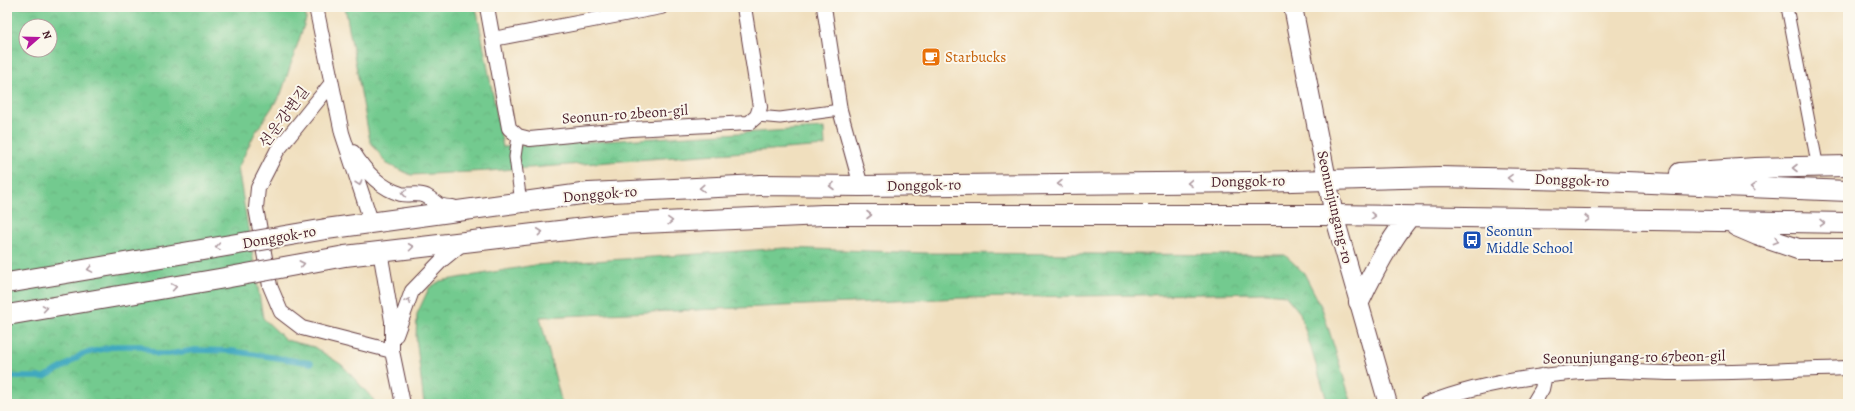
<svg xmlns="http://www.w3.org/2000/svg" width="1855" height="411" font-family="Alegreya,'Noto Serif KR',serif">
<defs>
<pattern id="park-crowns" width="20" height="18" patternUnits="userSpaceOnUse"><rect width="20" height="18" fill="#73ca8f"/><path d="M2 6a3 3 0 1 1 6 0M12 15a3 3 0 1 1 6 0" fill="none" stroke="#65ad7c"/></pattern>
</defs>
<rect width="100%" height="100%" fill="#fbf7ec"/>
<filter id="ink" filterUnits="userSpaceOnUse"><feTurbulence type="fractalNoise" baseFrequency=".025" numOctaves="2"/><feDisplacementMap in="SourceGraphic" scale="8" xChannelSelector="R" yChannelSelector="G"/><feConvolveMatrix kernelMatrix="1 2 1 2 8 2 1 2 1" color-interpolation-filters="sRGB"/></filter>
<filter id="wash" filterUnits="userSpaceOnUse"><feTurbulence type="fractalNoise" baseFrequency=".012" numOctaves="4" result="noise"/><feDisplacementMap in="SourceGraphic" scale="16" xChannelSelector="R" yChannelSelector="G"/><feGaussianBlur stdDeviation="0.9" result="paint"/><feColorMatrix in="noise" values="0 0 0 0 0 0 0 0 0 0 0 0 0 0 0 0 0 1.4 0 .05"/><feComposite in="paint" operator="in"/></filter>
<g filter="url(#wash)">
<rect width="100%" height="100%" fill="#f0dfbe"/>
<!-- park -->
<path fill="url(#park-crowns)" stroke="#5e745d" fill-rule="evenodd" d="M7 7H305L306 19 281 94 255 133 238 168 263 318 286 340 314 347 342 365 373 399 375 404H7ZM26 26H50V50H26Z
M345 7H476L503 147 824 128 825 146 488 171 411 175 387 164 370 141Z
M785 248 927 253 1285 255 1304 273 1322 308 1352 404H1328L1300 313 1285 295 1266 293 961 298 540 317 562 404H424L416 337 417 314 429 288 440 281 535 265Z"/>
<g fill="none" stroke-linecap="round" stroke-linejoin="round">
<!-- stream -->
<path stroke="#40a8c0" stroke-width="5.5" d="M7 375 14 377H44L65 366 82 354 116 346H141L157 354H169L195 350 232 351 311 363"/>
</g>
</g>
<g filter="url(#ink)">
<g fill="none" stroke-linecap="round" stroke-linejoin="round">
<defs>
<path id="pedestrian" d="M1787 7 1818 168
M757 116 780 118 840 110
M518 136 515 157 521 203"/>
<path id="minor" d="M316 7 342 133 371 221
M487 7 509 128 518 136 530 139 631 129 749 123 757 116 760 107 744 7
M824 7 840 110 861 186
M493 39 661 7
M331 84 277 151 258 188 256 208 270 286 281 312 302 328 392 351
M353 152C364 170 380 188 401 194 409 196 418 192 426 196 441 204 433 206 453 207
M380 251 392 321V351L403 404
M396 335 412 291 442 260 463 243
M1426 404C1481 382 1541 374 1600 371 1622 370 1644 373 1667 373 1727 373 1788 370 1848 368
M1533 404 1542 389 1545 375"/>
<path id="tertiary" d="M1293 7 1334 215 1388 404"/>
<path id="secondary" d="M1680 173 1755 168 1848 166
M1736 226 1757 235 1798 249H1848
M326 229 589 193 760 185 861 186 1254 182 1438 177 1577 180 1848 191
M345 256 619 224 823 215H1334L1848 223
M1359 302C1373 272 1388 243 1409 217"/>
</defs>
<!-- pedestrian casing -->
<use href="#pedestrian" stroke="#633c41" stroke-width="13"/>
<!-- minor casing -->
<use href="#minor" stroke="#633c41" stroke-width="16"/>
<!-- tertiary casing -->
<use href="#tertiary" stroke="#633c41" stroke-width="20"/>
<!-- secondary casing -->
<use href="#secondary" stroke="#633c41" stroke-width="22"/>
<!-- pedestrian -->
<use href="#pedestrian" stroke="#fff" stroke-width="11"/>
<!-- minor -->
<use href="#minor" stroke="#fff" stroke-width="14"/>
<!-- tertiary -->
<use href="#tertiary" stroke="#fff" stroke-width="18"/>
<!-- secondary -->
<use href="#secondary" stroke="#fff" stroke-width="20"/>
<defs>
<path id="secondary-bridge" d="M7 283 326 229
M7 315 219 279 345 256"/>
</defs>
<!-- secondary-bridge casing -->
<use href="#secondary-bridge" stroke="#633c41" stroke-width="22" stroke-linecap="butt"/>
<!-- secondary-bridge -->
<use href="#secondary-bridge" stroke="#fff" stroke-width="20"/>
</g>
<!-- one-way arrows -->
<defs><path id="oneway-chevron" d="M-2-3.5L2.5 0L-2 3.5" fill="none" stroke-width="1.6" stroke-linecap="round" stroke-linejoin="round"/></defs>
<g stroke="#ae9aa0">
<use href="#oneway-chevron" transform="translate(1795 168) rotate(180)"/>
<use href="#oneway-chevron" transform="translate(1510 178) rotate(-179)"/>
<use href="#oneway-chevron" transform="translate(359 183) rotate(71)"/>
<use href="#oneway-chevron" transform="translate(1190 183) rotate(179)"/>
<use href="#oneway-chevron" transform="translate(1060 184) rotate(179)"/>
<use href="#oneway-chevron" transform="translate(832 186) rotate(-180)"/>
<use href="#oneway-chevron" transform="translate(1753 187) rotate(-177)"/>
<use href="#oneway-chevron" transform="translate(702 188) rotate(177)"/>
<use href="#oneway-chevron" transform="translate(404 193) rotate(-172)"/>
<use href="#oneway-chevron" transform="translate(869 215)"/>
<use href="#oneway-chevron" transform="translate(1373 216) rotate(1)"/>
<use href="#oneway-chevron" transform="translate(1587 219) rotate(1)"/>
<use href="#oneway-chevron" transform="translate(670 221) rotate(-2)"/>
<use href="#oneway-chevron" transform="translate(1822 223) rotate(1)"/>
<use href="#oneway-chevron" transform="translate(540 232) rotate(-6)"/>
<use href="#oneway-chevron" transform="translate(1776 241) rotate(18)"/>
<use href="#oneway-chevron" transform="translate(218 247) rotate(170)"/>
<use href="#oneway-chevron" transform="translate(411 247) rotate(-7)"/>
<use href="#oneway-chevron" transform="translate(302 264) rotate(-11)"/>
<use href="#oneway-chevron" transform="translate(90 269) rotate(170)"/>
<use href="#oneway-chevron" transform="translate(174 287) rotate(-9)"/>
<use href="#oneway-chevron" transform="translate(408 301) rotate(-66)"/>
<use href="#oneway-chevron" transform="translate(45 308) rotate(-9)"/>
</g>
</g>
<!-- icons -->
<defs>
<symbol id="cafe-square" viewBox="-11 -11 22 22"><rect x="-9" y="-9" width="18" height="18" rx="4" fill="#e8710a" stroke="#fbf7ec"/><path d="M-5.5-4.5H6V0H3Q3 3.5 0 3.5H-2.5Q-5.5 3.5-5.5 0ZM3-3.2v2h1.7v-2ZM-6 4.5H4V6H-6Z" fill="#fff"/></symbol>
<symbol id="bus-square" viewBox="-11 -11 22 22"><rect x="-9" y="-9" width="18" height="18" rx="4" fill="#1a4fb4" stroke="#fbf7ec"/><path d="M-5-6H5V4H4V6H2V4H-2V6H-4V4H-5ZM-3.5-4V0h7V-4ZM-3.5 1.2v1.5H-2V1.2ZM2 1.2v1.5H3.5V1.2Z" fill="#fff"/></symbol>
</defs>
<g fill-rule="evenodd">
<use href="#cafe-square" x="920" y="46" width="22" height="22"/>
<use href="#bus-square" x="1461" y="229" width="22" height="22"/>
</g>
<g text-anchor="middle" dominant-baseline="central" stroke-width="4" stroke-linejoin="round" paint-order="stroke">
<!-- food labels -->
<g font-size="15" fill="#c56008" stroke="#fbf7ec" text-anchor="start">
<text x="945" y="57">Starbucks</text>
</g>
<!-- street labels -->
<g font-size="15" fill="#4a1f2b" stroke="#fbf7ec">
<text transform="translate(625 114) rotate(-4)">Seonun-ro 2beon-gil</text>
<text transform="translate(284 117) rotate(-53)">선운강변길</text>
<text transform="translate(1572 180) rotate(2)">Donggok-ro</text>
<text transform="translate(1248 181) rotate(-1)">Donggok-ro</text>
<text transform="translate(924 185) rotate(-1)">Donggok-ro</text>
<text transform="translate(600 194) rotate(-5)">Donggok-ro</text>
<text transform="translate(1335 207) rotate(77)">Seonunjungang-ro</text>
<text transform="translate(279 237) rotate(-10)">Donggok-ro</text>
<text transform="translate(1634 357) rotate(-1)">Seonunjungang-ro 67beon-gil</text>
</g>
<!-- transit labels -->
<g font-size="15" fill="#164399" stroke="#fbf7ec" text-anchor="start">
<text x="1486" y="231">Seonun<tspan x="1486" dy="17">Middle School</tspan></text>
</g>
</g>
<!-- margin -->
<rect width="1855" height="411" fill="none" stroke="#fbf7ec" stroke-width="24"/>
<!-- north arrow -->
<g transform="translate(38 38) rotate(70)"><circle r="19" fill="#fbf7ec" stroke="#b4a19f"/>
<path d="M0-3L7 15L0 10L-7 15Z" fill="#b5179e"/>
<text y="-6" font-size="11" font-weight="bold" text-anchor="middle" fill="#4a1f2b">N</text>
</g>
</svg>
